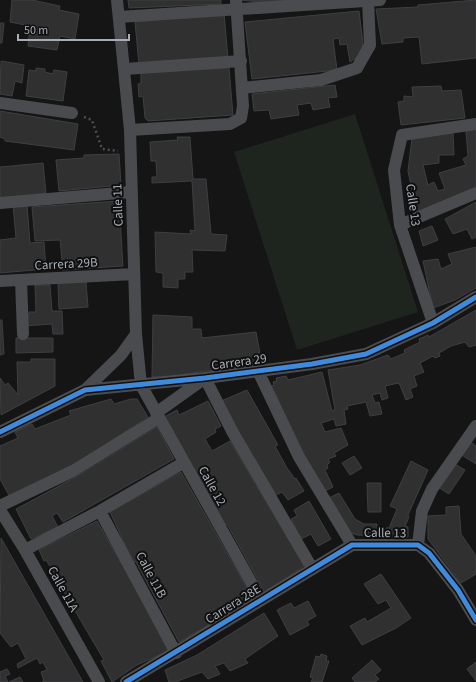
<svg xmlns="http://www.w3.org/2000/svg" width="476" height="682" font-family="'Source Sans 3',sans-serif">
<rect width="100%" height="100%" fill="#151516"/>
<!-- garden -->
<path fill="#1e241e" d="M355 114 418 312 297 350 234 152Z"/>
<!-- building -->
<path fill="#303031" stroke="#3e3f42" d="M12 0H32L60 6 59 10 79 14 75 39 60 36 57 50 28 46 30 26 10 22Z
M128 0H221V4L129 8Z
M242 0H287L259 2Z
M476 0V58L422 64 419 37 403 38V42L382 44 376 9 418 7V5Z
M359 11 363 44 362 54 350 62 347 44 340 45 339 38 333 39 337 70 252 79 245 22Z
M224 13 228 59 139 65 135 22Z
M0 23H4L2 43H0Z
M1 61 24 65 22 83 15 81 12 96 0 94Z
M36 68 45 69V72L53 74 54 70 67 72 63 101 26 96 29 70 36 71Z
M229 68 233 115 148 121 145 118 143 96 139 97 138 84 141 83V73Z
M335 85 337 97 328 98 330 107 313 110 311 103 297 105 299 115 271 119 269 110 254 111 252 94Z
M441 86 442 91 461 90 465 118 401 125 398 102 404 101V96L413 97 412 87Z
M0 111 78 124 74 150 5 141V139L0 137Z
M476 129V188L417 215 408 171 412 138 453 133 454 155H439V163L423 165 428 185 434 182 438 191 445 189 439 173 466 165 463 159 468 156 466 131Z
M177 137H190L193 179H206L211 234 227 235 225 251 192 250 193 272H185V279H178V288L163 287V273L156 272 155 232 191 234 190 230 195 231 192 181 152 183V177H157L156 161H151L150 142 178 140Z
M119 154 121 185 59 191 56 160 84 158V155Z
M43 163 46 193 0 198V167Z
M119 201 123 266 63 270 60 240 35 241 32 207Z
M476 202V237L472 239 467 229 453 234 445 219Z
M13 205H27L30 243 44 242 46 269 0 273V240L16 238Z
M432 226 438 240 423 246 419 231Z
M476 247V288L455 300 433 308 423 261 438 259 441 269 452 264 448 254Z
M86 282 88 307 59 309 58 283Z
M35 285H50L52 311H62L63 334H53L52 324 24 326 23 315H29V312H36Z
M476 310V345L469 347 465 342 451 346 439 353 440 356 435 358 433 356 420 363 424 372 414 376 417 386 410 389 413 397 406 400 399 383 385 386 388 398 382 400 380 393 372 395 375 403 379 402 382 414 370 416 366 402 347 406 348 409 344 410 346 424 336 426 334 419 321 423 325 432 341 428 348 445 334 453 336 456 328 459 330 462 327 465 328 468 325 470 333 487 323 492 269 387 274 385 273 382 277 381 276 378 286 376 288 380 322 372 332 411 335 410 328 370 360 365 388 355 391 359 405 353 404 350 420 342 419 339 428 335 429 337Z
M153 315 192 317V329H201L202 338 256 332 262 364 184 374V377H152Z
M0 320H2L4 354 0 355Z
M16 338H53V352L16 353Z
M31 359H55V386L1 415 0 378 5 385 8 383 18 395 17 362H31Z
M247 390 278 445 275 446 287 468 295 479 296 478 304 491 288 500 282 492 276 495 221 401Z
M111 399 114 404 131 399H137L148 417 83 459 10 497 0 479V446L18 438 15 432 32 424 35 429 71 415 69 411Z
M208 401 221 426 215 429 216 432 205 439 212 451 230 441 304 566 265 593 227 524 224 525 164 417 177 410 179 415Z
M157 427 174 459 63 522 57 513 52 516 58 527 31 539 16 509 74 478Z
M469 441 476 446V464L460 454Z
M354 456 362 468 350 475 342 463Z
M411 461 428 470 408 515 409 517 405 526 408 527V537H386V528H389L397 509 390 506Z
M453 463 465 470 449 494 438 487Z
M181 472 253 599 179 642 136 562H133L110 512Z
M367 483H381V512H368Z
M339 493 355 519 364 524H377V536L357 535 349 532 327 499Z
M309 501 331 539 318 546 311 534 301 539 291 519 297 516 294 510Z
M459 506 461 534 476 556V574L461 583 428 539V516L446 515V507Z
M97 521 171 650 137 665 112 682 101 661 104 660 61 587 59 588 53 577 56 576 46 560 44 561 39 550Z
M1 538 83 682H42L44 681 41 672 47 670 43 662 40 664 37 658 18 668 17 664 26 659 18 643 11 647 0 633Z
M381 574 411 618 396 628 362 645 350 626 365 618 367 622 391 608 386 600 378 604 364 584Z
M308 601 316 616 307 621 309 625 290 635 277 610 291 603 294 608Z
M264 613 278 636 245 659 248 663 230 671 224 663 215 666 220 674 208 679 202 672 175 682H169L165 670 197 655Z
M321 654 327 656 326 661H329L322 682H311L313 678 310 677 316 656 320 657Z
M372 660 381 670 375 675 379 679 375 682H355L352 678Z
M476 662V681L467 669Z
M7 669 10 674 5 676 8 682H0V672Z
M20 677 23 682H9Z"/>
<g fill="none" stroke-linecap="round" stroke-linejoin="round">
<!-- path -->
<path stroke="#4b4d4f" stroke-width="2.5" stroke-dasharray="2 3" stroke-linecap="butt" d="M84 117 92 120 102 149 118 151"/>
<!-- street -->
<path stroke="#4a4b4e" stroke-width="12" d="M119 17 380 0
M125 69 241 61
M242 88 321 80 357 68 370 45 368 0
M0 103 72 113
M130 130 230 124 241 118 243 106 236 0
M0 203 131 192
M400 225 476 193
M21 280 23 334
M0 281 134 274
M433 323 400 225 394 170 402 135 476 124
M136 334 141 385 261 600
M258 371 299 457 352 545
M85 390 121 355 136 334 130 130 117 0
M156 413 205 378 233 433 312 568
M0 432 85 390 205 378 312 364 366 354 433 323 476 297
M0 506 73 471 159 418
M0 510 25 550 99 682
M100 511 176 653
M418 545 422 511 432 489 476 426
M25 550 100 511 183 463
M126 682 352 545H418L429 553 458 590 476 620"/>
<defs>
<path id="cycleway" d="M0 432 85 390 205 378 312 364 366 354 433 323 476 297
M126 682 352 545H418L429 553 458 590 476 620"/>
</defs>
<!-- cycleway casing -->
<use href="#cycleway" stroke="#101011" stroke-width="8"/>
<!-- cycleway -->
<use href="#cycleway" stroke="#408adc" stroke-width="5"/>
</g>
<g text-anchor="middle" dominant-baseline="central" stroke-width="4" stroke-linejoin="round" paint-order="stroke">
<!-- street labels -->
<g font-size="13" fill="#a7adb5" stroke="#101011">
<text transform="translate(118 205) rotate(-92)">Calle 11</text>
<text transform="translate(413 205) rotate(82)">Calle 13</text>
<text transform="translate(66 264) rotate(-3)">Carrera 29B</text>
<text transform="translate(239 362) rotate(-8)">Carrera 29</text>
<text transform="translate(212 486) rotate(61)">Calle 12</text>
<text transform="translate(385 533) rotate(1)">Calle 13</text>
<text transform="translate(151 575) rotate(62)">Calle 11B</text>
<text transform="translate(63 589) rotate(61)">Calle 11A</text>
<text transform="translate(233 604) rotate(-32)">Carrera 28E</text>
</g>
</g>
<!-- scale -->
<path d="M18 34v6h111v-6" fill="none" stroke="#a7adb5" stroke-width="2"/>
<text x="24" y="34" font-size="12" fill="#a7adb5" stroke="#101011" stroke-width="3" paint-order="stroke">50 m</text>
</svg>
